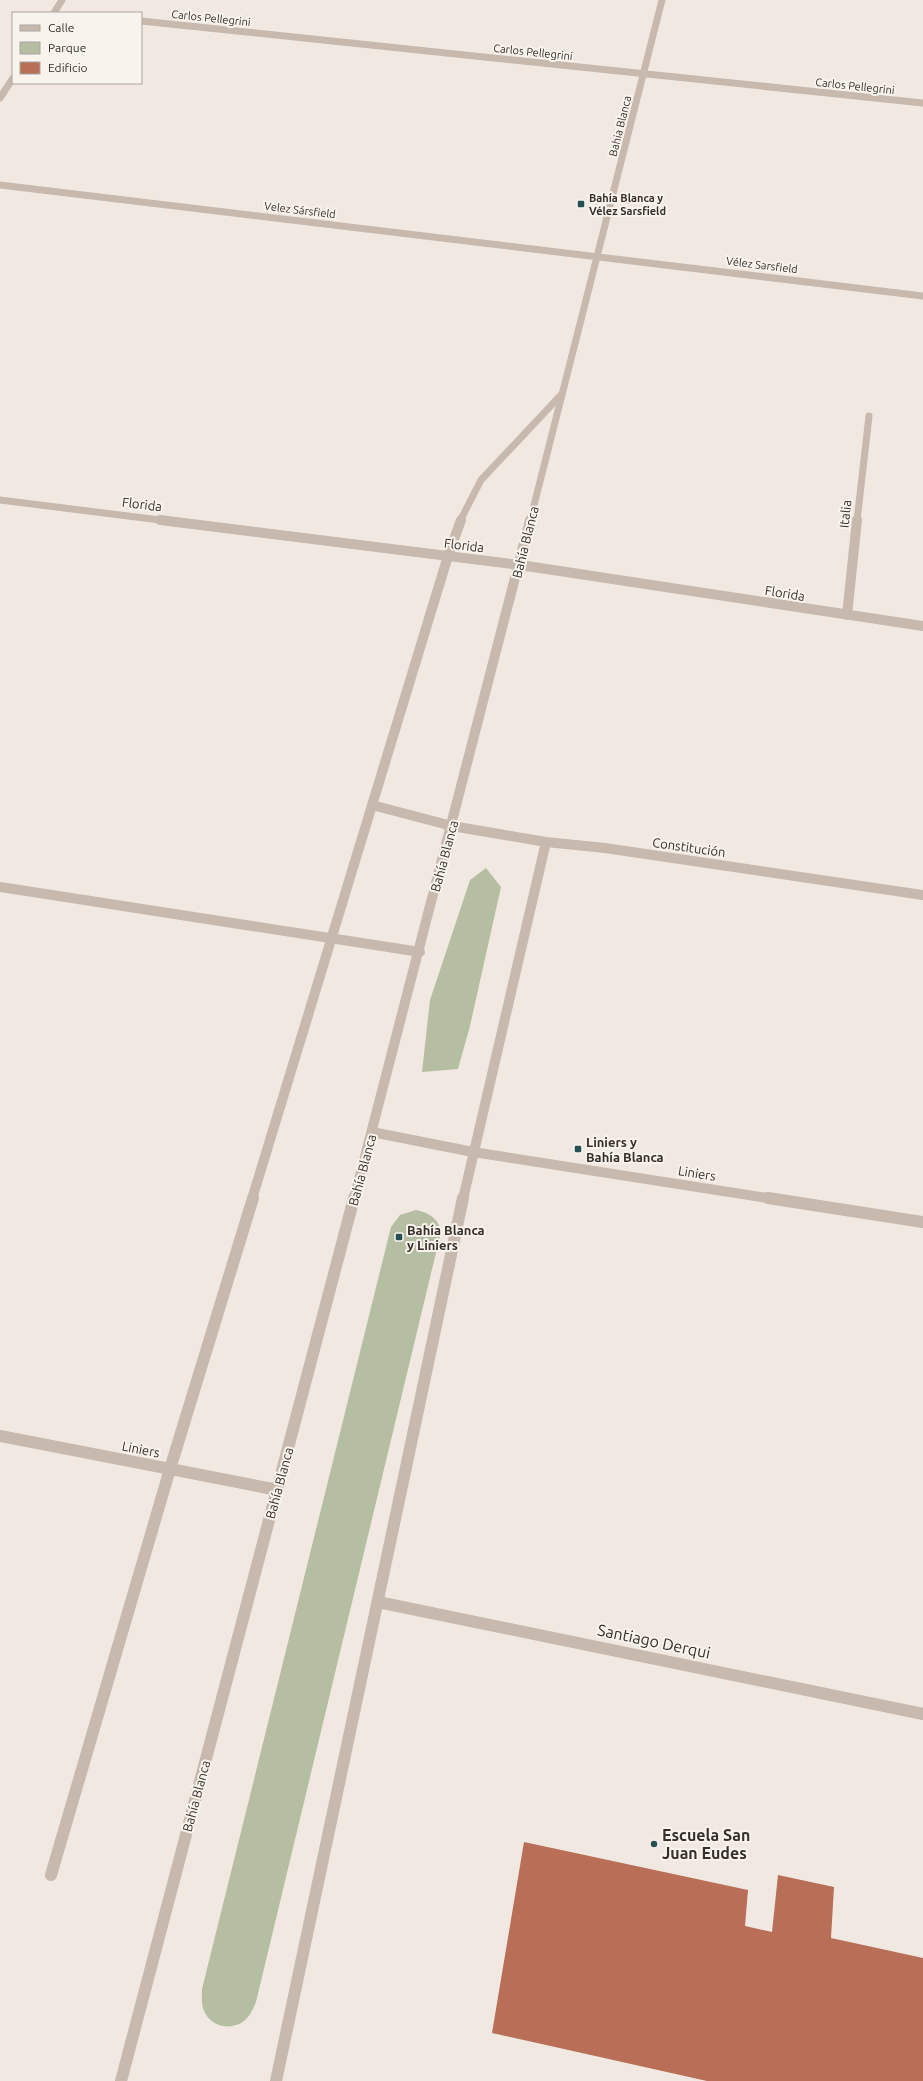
<svg xmlns="http://www.w3.org/2000/svg" width="923" height="2081" font-family="Ubuntu,sans-serif">
<rect width="100%" height="100%" fill="#f1e9e1"/>
<!-- green -->
<path fill="#b5bea2" d="M486 868 501 887 470 1026 458 1069 422 1072 430 1000 470 880Z
M416 1210C430 1213 442 1220 440 1236L256 2002C253 2009 250 2016 244 2021 231 2031 211 2027 204 2011 201 2004 202 1997 202 1989L391 1227 400 1215Z"/>
<!-- building -->
<path fill="#b86e57" d="M524 1842 748 1890 745 1926 772 1932 778 1875 834 1887 831 1938 923 1958V2081H707L492 2033Z"/>
<g fill="none" stroke-linecap="round" stroke-linejoin="round">
<!-- minor-far2 -->
<path stroke="#c8b9ae" stroke-width="7" d="M54 13 62 0
M141 21 923 103
M0 98 13 78
M0 185 923 296
M0 500 168 521
M460 521 481 480 561 395
M530 521 662 0
M857 521 869 416"/>
<!-- minor-far1 -->
<path stroke="#c8b9ae" stroke-width="10" d="M160 520 520 565 923 626
M847 615 857 520
M372 805 452 826 546 842 605 848 923 895
M0 887 420 952
M372 1132 473 1152 774 1199
M252 1199 448 556 461 520
M354 1199 530 520
M463 1199 546 842"/>
<!-- minor -->
<path stroke="#c8b9ae" stroke-width="12" d="M768 1198 923 1222
M0 1436 278 1490
M378 1602 923 1714
M51 1875 170 1469 253 1198
M121 2081 354 1198
M276 2081 463 1198"/>
</g>
<!-- markers -->
<g fill="#255154" stroke="#f8f3ed" stroke-width="1.5">
<rect x="577" y="200" width="8" height="8" rx="2"/>
<rect x="574" y="1145" width="8" height="8" rx="2"/>
<rect x="395" y="1233" width="8" height="8" rx="2"/>
<circle cx="654" cy="1844" r="4"/>
</g>
<g text-anchor="middle" dominant-baseline="central" stroke-width="4" stroke-linejoin="round" paint-order="stroke">
<!-- far-street labels -->
<g font-size="11" fill="#372f2b" stroke="#f8f3ed">
<text transform="translate(211 18) rotate(6)">Carlos Pellegrini</text>
<text transform="translate(533 52) rotate(6)">Carlos Pellegrini</text>
<text transform="translate(855 86) rotate(6)">Carlos Pellegrini</text>
<text transform="translate(620 126) rotate(-76)">Bahia Blanca</text>
<text transform="translate(300 210) rotate(7)">Velez Sársfield</text>
<text transform="translate(762 265) rotate(7)">Vélez Sarsfield</text>
</g>
<!-- far-poi labels -->
<g font-size="11" font-weight="bold" fill="#372f2b" stroke="#f8f3ed" text-anchor="start">
<text x="589" y="198">Bahía Blanca y<tspan x="589" dy="13">Vélez Sarsfield</tspan></text>
</g>
<!-- street labels -->
<g font-size="13" fill="#372f2b" stroke="#f8f3ed">
<text transform="translate(142 504) rotate(7)">Florida</text>
<text transform="translate(845 514) rotate(-84)">Italia</text>
<text transform="translate(525 542) rotate(-76)">Bahía Blanca</text>
<text transform="translate(464 545) rotate(7)">Florida</text>
<text transform="translate(785 593) rotate(9)">Florida</text>
<text transform="translate(689 847) rotate(8)">Constitución</text>
<text transform="translate(444 856) rotate(-75)">Bahía Blanca</text>
<text transform="translate(362 1170) rotate(-75)">Bahía Blanca</text>
<text transform="translate(697 1173) rotate(9)">Liniers</text>
<text transform="translate(141 1449) rotate(11)">Liniers</text>
<text transform="translate(279 1483) rotate(-75)">Bahía Blanca</text>
<text transform="translate(196 1796) rotate(-75)">Bahía Blanca</text>
</g>
<!-- poi labels -->
<g font-size="13" font-weight="bold" fill="#372f2b" stroke="#f8f3ed" text-anchor="start">
<text x="586" y="1142">Liniers y<tspan x="586" dy="15">Bahía Blanca</tspan></text>
<text x="407" y="1230">Bahía Blanca<tspan x="407" dy="15">y Liniers</tspan></text>
</g>
<!-- near-street labels -->
<g font-size="16" fill="#372f2b" stroke="#f8f3ed">
<text transform="translate(654 1641) rotate(12)">Santiago Derqui</text>
</g>
<!-- near-poi labels -->
<g font-size="16" font-weight="bold" fill="#372f2b" stroke="#f8f3ed" text-anchor="start">
<text x="662" y="1835">Escuela San<tspan x="662" dy="18">Juan Eudes</tspan></text>
</g>
</g>
<!-- legend -->
<rect x="12" y="12" width="130" height="72" fill="#f8f3ed" stroke="#aba59f"/>
<rect x="20" y="25" width="20" height="6" fill="#c8b9ae" stroke="#aba59f"/>
<text x="48" y="32" font-size="12" fill="#372f2b">Calle</text>
<rect x="20" y="42" width="20" height="12" fill="#b5bea2" stroke="#aba59f"/>
<text x="48" y="52" font-size="12" fill="#372f2b">Parque</text>
<rect x="20" y="62" width="20" height="12" fill="#b86e57" stroke="#aba59f"/>
<text x="48" y="72" font-size="12" fill="#372f2b">Edificio</text>
</svg>
